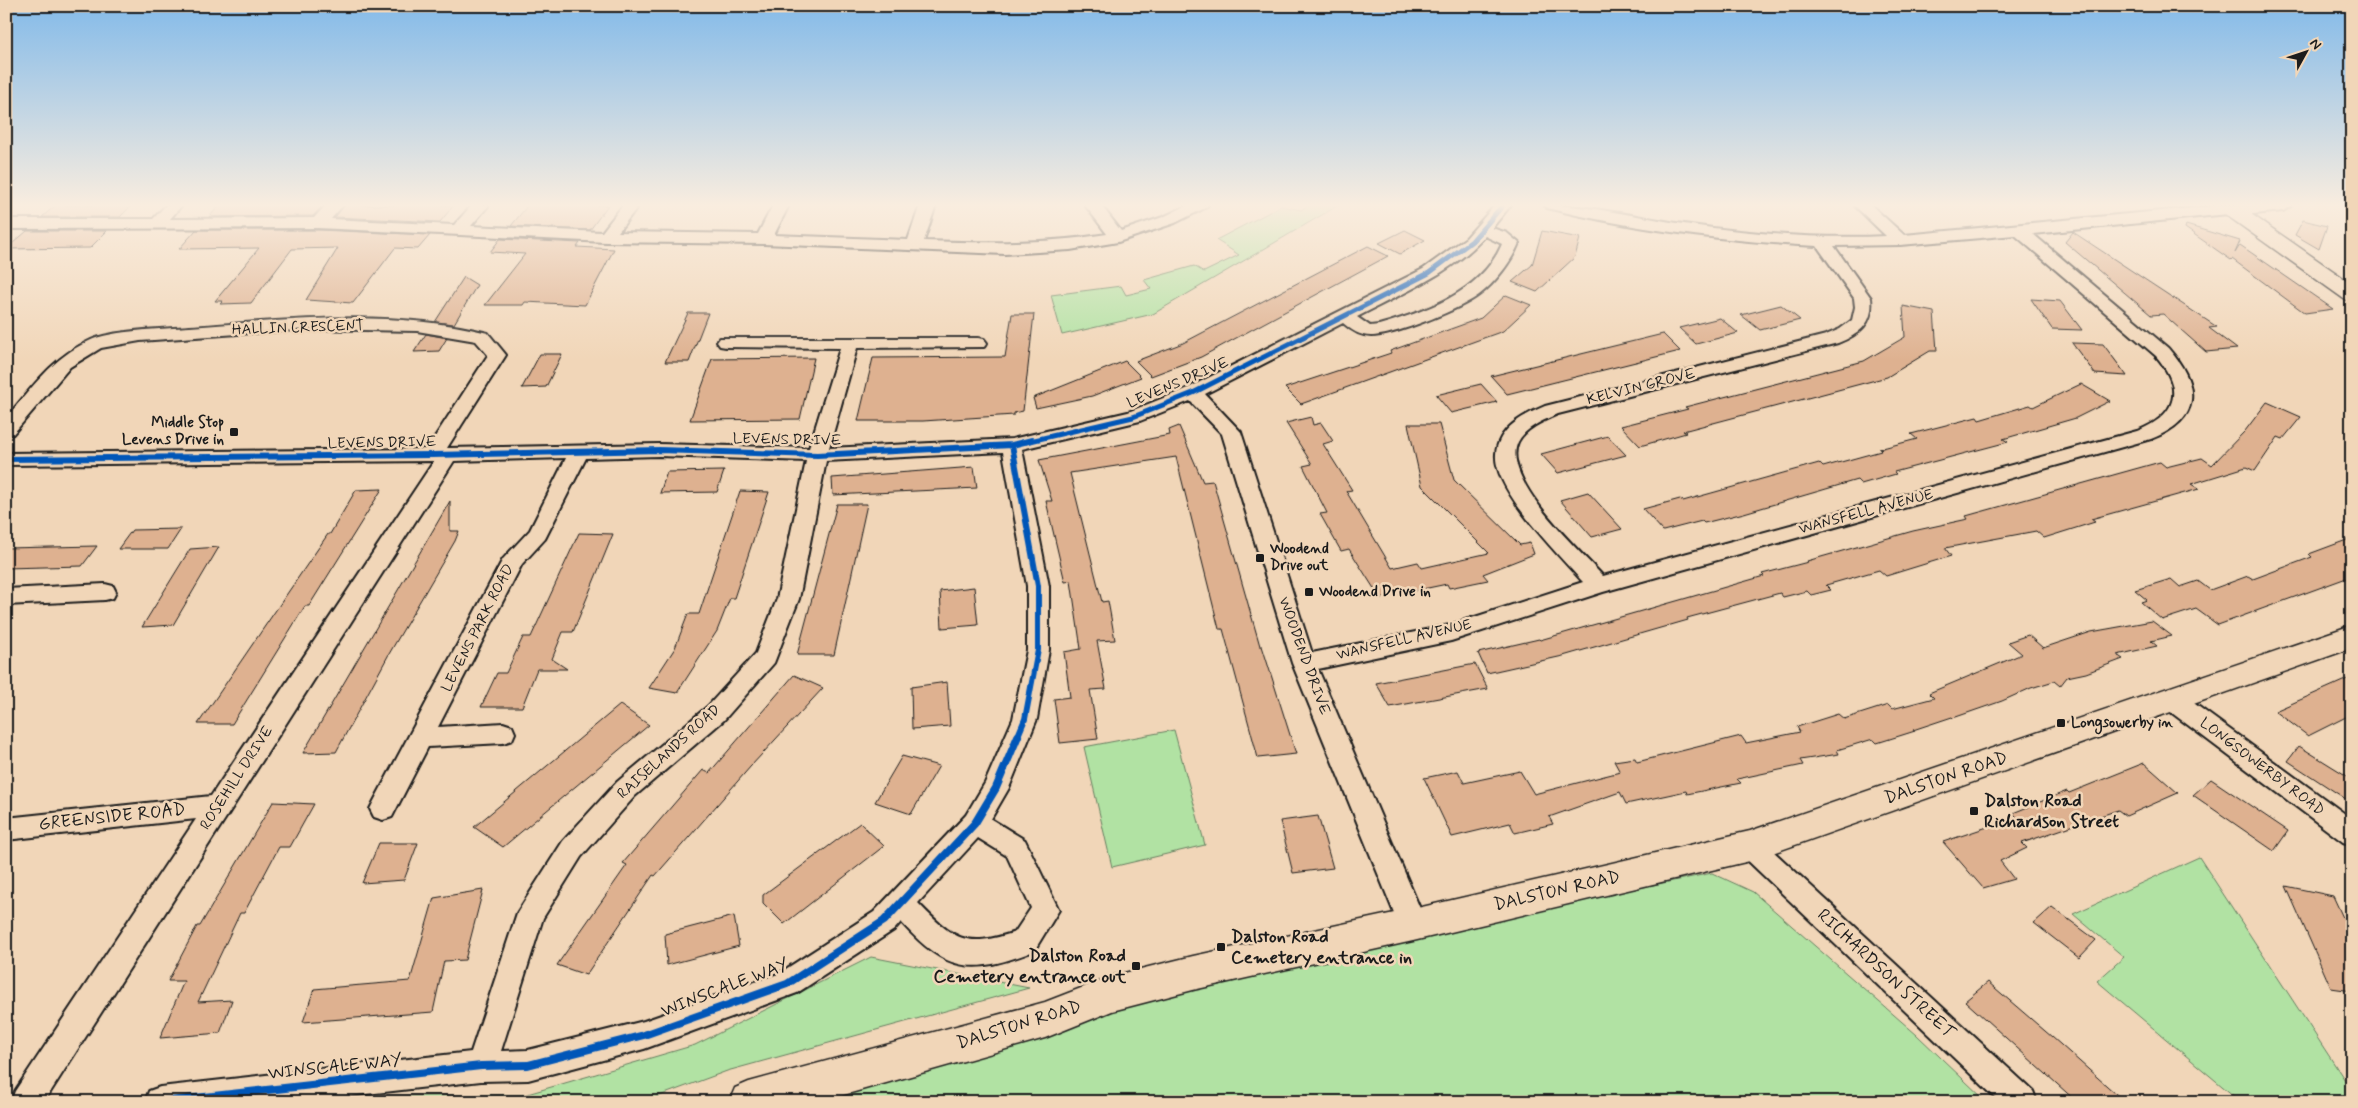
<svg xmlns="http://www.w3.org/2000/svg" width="2358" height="1108" font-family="Mynerve,sans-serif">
<rect width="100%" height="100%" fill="#f1d6b8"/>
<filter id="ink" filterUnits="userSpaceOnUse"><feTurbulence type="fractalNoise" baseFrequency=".02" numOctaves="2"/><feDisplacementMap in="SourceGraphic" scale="10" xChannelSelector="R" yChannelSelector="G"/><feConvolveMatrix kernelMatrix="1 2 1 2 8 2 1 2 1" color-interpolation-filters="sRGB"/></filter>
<g filter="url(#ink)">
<!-- green -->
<path fill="#b1e2a3" stroke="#667f60" d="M1309 205H1339L1153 314 1062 335 1051 295 1121 286 1126 295 1151 289 1144 280 1194 266 1204 272 1239 255 1216 240 1281 206 1301 210Z
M1174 730 1205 845 1112 867 1084 747Z
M2199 857 2352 1091V1102H2241L2097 981 2124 957 2073 914Z
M1712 873 1753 892 1917 1035 1987 1102H749L1193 979Z
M871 957 1029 988 727 1071 643 1102H362L412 1096 524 1095 695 1045Z"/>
<!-- building -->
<path fill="#deb190" stroke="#1c1c1c" d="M56 205H132L120 217H42Z
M220 205H323L313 216 209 217Z
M345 205H454L440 222 335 217Z
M528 205H608L590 230 511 226Z
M2303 220 2327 226 2319 249 2295 235Z
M2186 225 2240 241 2235 253 2240 245 2333 309 2305 313 2232 259 2231 260 2185 228Z
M196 230H318L430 235 418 249 395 248 353 303 306 300 338 248 292 249 251 303 220 304 223 301H215L259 248 179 249Z
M1405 230 1425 240 1400 254 1379 243Z
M27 231H107L90 248 6 249Z
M1542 231 1580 238 1575 257 1537 292 1512 282 1532 265Z
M2073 232 2217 327 2209 328 2237 349 2206 352 2163 314 2151 315 2065 242Z
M500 239 580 243 577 247 614 249 585 305 525 302 523 305H485L525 254 490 252Z
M1368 246 1388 256 1201 357 1151 376 1136 361 1183 343Z
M464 277 477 285 454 324 435 322Z
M1506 295 1531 305 1503 331 1301 404 1285 388 1391 353 1390 351 1481 318Z
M2031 299 2060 301 2082 330 2052 329Z
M1781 305 1800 320 1760 330 1741 315Z
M1903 306 1934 312 1937 351H1930L1887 377 1683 431 1686 433 1640 446 1621 426 1688 409 1685 407 1864 361 1905 337Z
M688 313H708L689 362H665Z
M1012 314H1034L1023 411 1014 413V415L923 421H858L873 358 1005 357Z
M1720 318 1738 333 1696 344 1679 328Z
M426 334 447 338 439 351 414 352Z
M1663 334 1680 351 1507 394 1491 376Z
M2072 343 2103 344 2127 376 2095 374Z
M540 354H562L546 387 522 388Z
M814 358 800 419 690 420 712 359Z
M1125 361 1141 377 1092 396 1036 408 1033 398Z
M1481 384 1497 402 1451 413 1436 395Z
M2081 384 2110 401 2076 418 2003 439 2008 442 1894 472 1896 474 1861 484 1857 480 1744 513 1704 523 1702 521 1663 531 1643 509 1680 499 1683 501 1819 463 1823 467 1881 451 1879 449 1917 439 1911 434 1977 417 1979 420 2030 405 2033 407Z
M2267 402 2301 417 2283 439 2278 437 2255 471 2246 467 2191 484 2199 489 2091 519 2095 522 2044 538 2036 531 1945 548 1951 556 1886 576 1879 570 1826 585 1831 590 1811 595 1807 591 1783 597 1780 593 1687 618 1688 620 1563 656 1487 673 1478 653 1539 639 1540 640 1764 576 1762 574 1808 562 1807 561 1913 531 1968 519 1966 516 2160 462 2166 467 2202 458 2212 465 2245 431Z
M1311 417 1313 425 1321 423 1333 441 1323 444 1352 490 1346 491 1392 568 1418 562 1422 568 1489 553 1422 486 1408 424H1439L1454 480 1520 545 1530 543 1534 554 1483 574 1488 580 1449 588 1447 584 1380 598 1349 549 1341 551 1320 514 1327 513 1303 466 1312 464 1286 423Z
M1179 426 1203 482 1213 481 1260 646H1262L1296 754 1258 758 1223 629H1219L1176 457 1070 473 1102 602 1108 601 1115 640 1097 641 1106 689 1090 690 1098 739 1060 743 1054 699 1070 697 1064 652 1081 649 1071 581 1065 582 1046 501H1052L1039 460 1170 435 1169 430Z
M1608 436 1626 455 1558 473 1541 454Z
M974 467 977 488 833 495 832 478Z
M724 471 717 492 660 493 667 472Z
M382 489 309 606H305L232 724H198L328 534H330L356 490Z
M740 491 769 492 734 598H730L717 631 677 693 649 688 675 648 688 614H699Z
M1588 492 1622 529 1592 537 1560 500Z
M450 501V531H459L455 541 389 654 336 752 303 753Z
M837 504H867L834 655H797Z
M181 529 168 549H118L132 530Z
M579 533 613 534 573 632H563L552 659 567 669H537L522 707H481L497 673H506L523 637H531Z
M2352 538V576L2218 625 2196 609 2162 620 2141 602 2147 600 2135 590 2171 579 2180 587 2198 581 2210 590 2248 576 2253 579 2312 557 2309 554Z
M97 546 82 566 6 568V548Z
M219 547 173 625 142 627 190 549Z
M974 587 978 625 942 628 940 591Z
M2152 621 2172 636 2151 641 2157 646 2117 655 2123 659 2086 673 2067 677 2060 686 2054 681 2031 688 2002 701 1953 718 1952 717 1913 730 1915 731 1877 743 1873 739 1837 750 1839 754 1800 760 1803 765 1737 779 1741 783 1687 794 1686 791 1626 804 1620 792 1549 817 1553 824 1515 833 1510 823 1452 837 1424 778 1458 771 1464 783 1520 771 1534 794 1620 772 1614 761 1635 758 1637 762 1741 736 1746 743 1800 732 1797 727 1838 714 1844 719 1888 705 1892 709 1934 698 1929 693 2022 654 2008 642 2028 635 2043 648 2091 632Z
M1475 664 1488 689 1390 707 1376 683Z
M794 675 823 688 751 766 655 876 653 875 586 975 557 965 627 865 623 863 703 770 709 773Z
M2352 677V714L2308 736 2275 711Z
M947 682 950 726 912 729 911 687Z
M620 705 649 725 503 847 474 827Z
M2299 746 2352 779V803L2288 761Z
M902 756 939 766 911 814 875 802Z
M2144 763 2178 793 2126 816 2118 810 2022 843 2027 848 2000 861 2014 879 1983 888 1943 842 2017 817 2013 813 2067 791 2069 793Z
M2211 779 2288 831 2274 851 2193 795Z
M273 802 314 804 290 847H279L244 913H240L198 1002 232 1000 220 1033 160 1038 184 981H168L197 926H200Z
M1318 816 1333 868 1293 873 1280 821Z
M860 823 884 846 784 924 763 903V895Z
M379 843H418L404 880 362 883Z
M2286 886 2333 896 2352 937V991L2331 988Z
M483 890 465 960 444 961 433 1012 303 1022 314 989 410 981 434 898Z
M2052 907 2096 940 2079 958 2034 923Z
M734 916 739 946 667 965 665 934Z
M1988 982 2052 1037 2125 1102H2077L1965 1001Z"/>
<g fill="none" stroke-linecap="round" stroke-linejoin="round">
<defs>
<path id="minor" d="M166 205H182L170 219 314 218 326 205H343L331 219 454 225 472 205H489L471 226 602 232 623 205H639L618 232 758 234 773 205H789L774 235 908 240 920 205H936L924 241C988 243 1044 244 1107 234L1085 205H1101L1121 231 1163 217 1188 205H1208L1205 208 1175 223 1118 242 1070 250 1005 254 764 244 606 242 318 228 6 229V219H153Z
M1495 205H1511L1492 228 1507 233 1519 243C1512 261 1495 283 1479 295 1461 309 1394 336 1371 336 1360 336 1351 330 1343 323L1205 394 1241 432 1312 653 1450 625 1583 582C1560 556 1493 490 1496 454 1498 428 1524 415 1545 406L1826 335 1840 329 1852 320 1855 307 1854 298 1817 246C1727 241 1635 230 1547 208L1544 205C1591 205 1637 217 1684 224 1751 234 1819 239 1886 236L1854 205H1871L1904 235 2225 205 2291 206 2283 211 2234 216 2228 214 2033 234 2168 348C2201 386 2202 419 2151 439L1603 592 1451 641 1318 669 1427 925 1423 934 1413 937 1403 934 1399 925 1292 663 1222 434 1190 401 1140 421 1022 449 1049 586V650L1037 719 1009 788 991 819 1025 840 1059 910 1034 951C972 975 947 973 901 922L894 930 797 993 644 1049 528 1080 481 1081 296 1102H145L149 1091 160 1087 471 1052 517 913 563 841 617 782 708 706 756 653 777 599 806 461 659 456 586 458 545 539 522 564 438 727 503 723 512 726 515 733 512 740 503 743 428 747 392 817 383 820 374 817 370 809 374 801 503 559 530 530 566 458 454 461 44 1102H11L15 1091 196 819 6 840V818L211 796 434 461 6 465V453L427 449 488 355 476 341 417 331 309 329 140 341 101 348 70 367 13 434 6 436V418C31 389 53 357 89 341 111 330 164 329 190 327 288 320 391 309 488 333L506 355 447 448 659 444 809 448 840 348 726 347 720 346 717 342 720 338H978L984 339 987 343 984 347 857 348 829 448 1012 439 1128 412 1186 389 1423 269 1466 238ZM2015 235 2156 356C2184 389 2178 415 2137 431L1603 576C1580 551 1500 479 1518 442 1525 428 1544 420 1558 414L1838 343C1860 334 1874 323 1871 298L1834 246 1900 245ZM1485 236 1502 244C1481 293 1426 311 1379 325L1370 326 1357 317C1400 294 1452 274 1485 236ZM1003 452 1027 586V650L1013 719 985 783 966 815 874 912 778 974 644 1021 528 1050 501 1051 543 918 581 857 635 796 724 720 774 663 799 599 826 461ZM978 838 1007 856 1031 908 1015 932C965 949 953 939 918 903Z
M105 584 113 586 116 592 113 598 105 600 6 605V589Z
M2172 691 2180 693 2352 819V845L2343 842 2164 707 2160 700 2164 693Z
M1750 835 1759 838 2033 1091 2037 1102H2000L1741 854 1737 846 1741 838Z"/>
<path id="tertiary" d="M2215 205H2238L2352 284V301L2344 299 2218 209Z"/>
<path id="secondary" d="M2352 625V648L1750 861 1413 941 1193 990 1112 1011 1045 1038 819 1102H729L735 1088 749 1082 1045 1002 1112 976 1193 956 1413 909 1750 831Z"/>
</defs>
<!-- minor casing -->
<use href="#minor" stroke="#1c1c1c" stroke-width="4"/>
<!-- tertiary casing -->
<use href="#tertiary" stroke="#1c1c1c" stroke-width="3"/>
<!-- secondary casing -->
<use href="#secondary" stroke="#1c1c1c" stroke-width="3"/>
<!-- minor -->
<use href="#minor" fill="#f1d6b8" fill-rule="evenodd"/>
<!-- tertiary -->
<use href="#tertiary" fill="#f1d6b8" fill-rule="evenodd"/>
<!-- secondary -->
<use href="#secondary" fill="#f1d6b8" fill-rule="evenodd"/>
<defs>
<path id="cycleway-far2" d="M1026 442 1133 417 1193 393 1429 273 1472 241 1503 205"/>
<path id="cycleway-far1" d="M1012 445 1038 586V650L1025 719 1017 738
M6 459 433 455 659 450 817 455 1012 445 1032 440"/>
<path id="cycleway" d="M160 1102 481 1066 528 1065 644 1035 787 984 884 921 975 823 996 788 1018 736"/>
</defs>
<!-- cycleway-far2 casing -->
<use href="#cycleway-far2" stroke="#f1d6b8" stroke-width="8"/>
<!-- cycleway-far1 casing -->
<use href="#cycleway-far1" stroke="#f1d6b8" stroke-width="9"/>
<!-- cycleway casing -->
<use href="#cycleway" stroke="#f1d6b8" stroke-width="11"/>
<!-- cycleway-far2 -->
<use href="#cycleway-far2" stroke="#0057b8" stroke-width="5"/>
<!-- cycleway-far1 -->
<use href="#cycleway-far1" stroke="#0057b8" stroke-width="6"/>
<!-- cycleway -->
<use href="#cycleway" stroke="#0057b8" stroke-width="8"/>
</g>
</g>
<!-- sky -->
<linearGradient id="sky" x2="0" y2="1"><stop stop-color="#83bae9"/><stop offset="0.57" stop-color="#f9eddf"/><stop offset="1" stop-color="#f9eddf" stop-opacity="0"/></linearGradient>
<rect width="2358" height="360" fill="url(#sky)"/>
<!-- markers -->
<g fill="#1c1c1c" stroke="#f1d6b8" stroke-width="2">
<rect x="229" y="427" width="10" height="10" rx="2.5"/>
<rect x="1255" y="553" width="10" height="10" rx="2.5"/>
<rect x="1304" y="587" width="10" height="10" rx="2.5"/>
<rect x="2056" y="718" width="10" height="10" rx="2.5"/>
<rect x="1969" y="806" width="10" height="10" rx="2.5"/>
<rect x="1216" y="942" width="10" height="10" rx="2.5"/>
<rect x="1131" y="961" width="10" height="10" rx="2.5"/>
</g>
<g text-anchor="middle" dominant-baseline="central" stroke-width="5" stroke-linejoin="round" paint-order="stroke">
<!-- street labels -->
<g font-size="15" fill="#1c1c1c" stroke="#f1d6b8">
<text transform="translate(298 328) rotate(-2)">HALLIN CRESCENT</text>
<text transform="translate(1178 383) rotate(-23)">LEVENS DRIVE</text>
<text transform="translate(1641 387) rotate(-14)">KELVIN GROVE</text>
<text transform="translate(787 440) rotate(1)">LEVENS DRIVE</text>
<text transform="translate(382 443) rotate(-1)">LEVENS DRIVE</text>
<text transform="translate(1866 512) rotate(-15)">WANSFELL AVENUE</text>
<text transform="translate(478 628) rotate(-63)">LEVENS PARK ROAD</text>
<text transform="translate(1404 640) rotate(-13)">WANSFELL AVENUE</text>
<text transform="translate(1304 656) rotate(70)">WOODEND DRIVE</text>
<text transform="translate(669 752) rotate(-42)">RAISELANDS ROAD</text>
<text transform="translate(2262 767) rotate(37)">LONGSOWERBY ROAD</text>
<text transform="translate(237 778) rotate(-57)">ROSEHILL DRIVE</text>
</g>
<!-- poi labels -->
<g font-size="15" font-weight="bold" fill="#1c1c1c" stroke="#f1d6b8" text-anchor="start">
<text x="224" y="423" text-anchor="end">Middle Stop<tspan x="224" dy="17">Levens Drive in</tspan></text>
<text x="1270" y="549">Woodend<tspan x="1270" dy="17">Drive out</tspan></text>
<text x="1319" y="592">Woodend Drive in</text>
<text x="2071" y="723">Longsowerby in</text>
</g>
<!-- near-street labels -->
<g font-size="18" fill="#1c1c1c" stroke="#f1d6b8">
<text transform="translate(1946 778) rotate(-19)">DALSTON ROAD</text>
<text transform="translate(112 817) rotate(-6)">GREENSIDE ROAD</text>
<text transform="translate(1557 891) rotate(-13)">DALSTON ROAD</text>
<text transform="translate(1886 974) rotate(43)">RICHARDSON STREET</text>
<text transform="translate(725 988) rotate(-21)">WINSCALE WAY</text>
<text transform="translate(1019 1025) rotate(-17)">DALSTON ROAD</text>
<text transform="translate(335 1067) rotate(-6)">WINSCALE WAY</text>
</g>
<!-- near-poi labels -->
<g font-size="18" font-weight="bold" fill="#1c1c1c" stroke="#f1d6b8" text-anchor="start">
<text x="1984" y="801">Dalston Road<tspan x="1984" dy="21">Richardson Street</tspan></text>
<text x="1231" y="937">Dalston Road<tspan x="1231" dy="21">Cemetery entrance in</tspan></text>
<text x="1126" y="956" text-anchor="end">Dalston Road<tspan x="1126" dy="21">Cemetery entrance out</tspan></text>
</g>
</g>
<!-- margin -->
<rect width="2358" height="1108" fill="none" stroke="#f1d6b8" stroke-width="25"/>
<rect x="12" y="12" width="2333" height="1083" fill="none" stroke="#1c1c1c" stroke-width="2" filter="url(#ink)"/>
<!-- north arrow -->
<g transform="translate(2306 52) rotate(50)" stroke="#f1d6b8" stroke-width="4" paint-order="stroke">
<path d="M0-4L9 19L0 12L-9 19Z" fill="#1c1c1c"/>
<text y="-8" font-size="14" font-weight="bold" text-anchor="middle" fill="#1c1c1c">N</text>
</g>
</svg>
